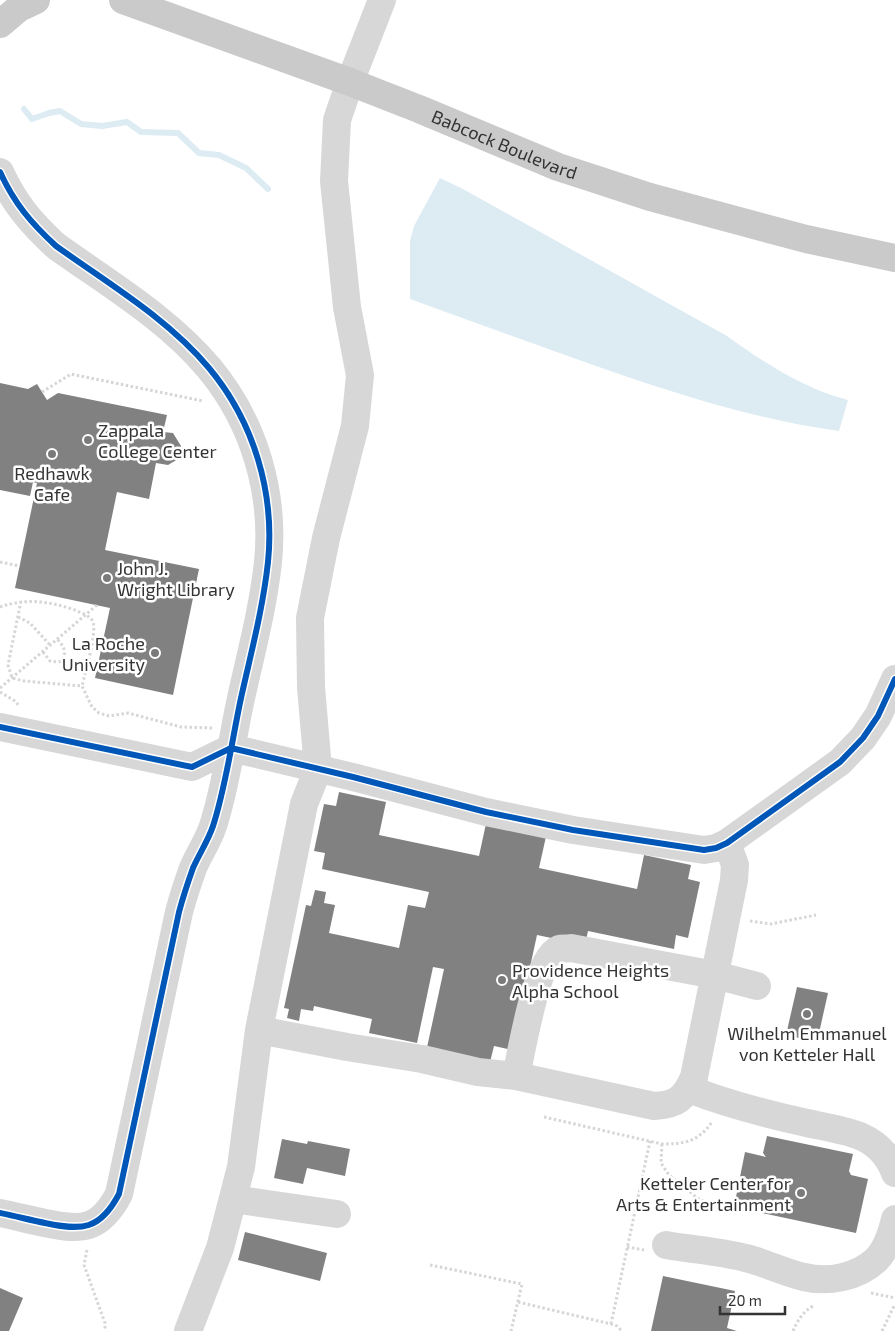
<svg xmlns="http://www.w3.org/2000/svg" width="895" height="1331" font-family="'Exo 2',sans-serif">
<rect width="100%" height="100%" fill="#fff"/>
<!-- water -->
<path fill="#ddebf3" d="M440 178 463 189 727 336C763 362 804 389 848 400L839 431C750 419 664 390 579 360 523 340 467 320 410 299V241L414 226Z"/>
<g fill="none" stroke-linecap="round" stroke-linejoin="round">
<!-- stream -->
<path stroke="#ddebf3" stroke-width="6" d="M24 109 32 119 49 113 60 111 81 124 102 126 127 122 141 132 178 133 199 153 219 155 246 168 268 189"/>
</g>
<!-- building -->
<path fill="#818181" d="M0 383 28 389 37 384 47 400 58 393 167 415 163 432 173 433 181 446 178 459 168 465 156 463 149 499 117 492 105 550 199 569 173 695 95 678 110 608 15 588 37 483 33 482 30 496 0 490Z
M339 792 386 802 379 835 479 856 487 819 547 832 539 868 637 889 644 855 691 865 688 879 700 882 688 938 676 935 674 949 588 931 585 945 537 935 512 1050 494 1046 489 1066 426 1052 444 969 433 967 417 1043 369 1033 372 1019 314 1006 313 1011 301 1009 299 1021 287 1018 289 1009 284 1008 306 905 311 906 315 890 326 892 324 903 335 905 329 933 399 948 408 905 425 908 429 892 322 869 325 853 314 851 324 804 336 806Z
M797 987 828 993 817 1042 786 1035Z
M767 1136 853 1154 849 1171 851 1175 868 1179 856 1233 734 1207 745 1152 766 1157 763 1153Z
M282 1139 307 1144 308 1141 350 1149 345 1176 307 1168 303 1184 274 1178Z
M245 1232 327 1253 320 1281 238 1260Z
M663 1276 735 1291 727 1328 737 1331H651Z
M0 1288 23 1298 9 1331H0Z"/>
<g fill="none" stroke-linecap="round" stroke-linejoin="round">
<!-- path -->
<path stroke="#d6d6d6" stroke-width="3" stroke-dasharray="2.5 2.5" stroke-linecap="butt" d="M42 392 71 374 203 401
M0 562 20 566
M21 601 8 665 12 678 24 681 82 686 92 707 99 713 109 716 128 713 181 727 212 728
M0 607C26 598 49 601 75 610 81 613 90 615 93 622 97 633 85 673 82 686
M18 617 30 623 50 645
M43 652 50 661 58 662 62 661C67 651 64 647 57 639
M0 688 97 605
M0 692 15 701 19 706
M750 921 771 924 816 915
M544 1117 662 1144C684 1144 698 1142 712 1122
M662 1144 661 1163 669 1175 700 1200 733 1209
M627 1247 644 1250
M87 1250 84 1265 105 1323V1331
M430 1265 522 1284 511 1331
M871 1293 895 1298
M518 1302 611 1324 617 1326 622 1331
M611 1324 650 1141
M793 1331C798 1320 803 1311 815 1305
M882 1331 895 1304"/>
<!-- minor -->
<path stroke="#d7d7d7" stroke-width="28" d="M0 172C14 203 31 223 56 246 109 284 167 318 209 368 254 422 275 493 268 562 263 608 251 653 241 698 232 740 226 786 213 826 208 841 199 854 193 868 188 882 183 897 179 912L119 1194C100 1230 82 1231 45 1223 30 1220 15 1216 0 1213
M0 727 192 767 231 748 353 777 486 812 573 830 704 850 716 848 727 843 840 762 863 738 878 716 895 679
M259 1030 347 1047 422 1059 478 1072 516 1076 654 1106C677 1105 685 1098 694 1077L734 880 735 865 727 843
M516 1076C522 1051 536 958 559 949 562 948 568 949 571 948L715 975 757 986
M689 1089C727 1104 766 1114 807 1123 824 1127 847 1130 862 1137 878 1144 889 1157 895 1173
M233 1199 337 1214
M666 1245C694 1250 726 1252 753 1260 770 1265 787 1273 804 1277 828 1283 858 1277 876 1260 886 1250 892 1232 895 1219
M188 1331 220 1248 241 1167 259 1030 304 804 318 769 311 687 310 618 326 538 355 426 360 375 347 307 334 181 337 120 350 82 382 0"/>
<!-- major -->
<g stroke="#cacaca" stroke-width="28">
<path id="s1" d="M123 0 350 82 419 109 558 167 598 180 650 197 806 239 895 258"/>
<path d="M0 24 19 8 36 0"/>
</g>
<defs>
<path id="cycleway" d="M0 172C14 203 31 223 56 246 109 284 167 318 209 368 254 422 275 493 268 562 263 608 251 653 241 698 232 740 226 786 213 826 208 841 199 854 193 868 188 882 183 897 179 912L119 1194C100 1230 82 1231 45 1223 30 1220 15 1216 0 1213
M0 727 192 767 231 748 353 777 486 812 573 830 704 850 716 848 727 843 840 762 863 738 878 716 895 679"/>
</defs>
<!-- cycleway casing -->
<use href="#cycleway" stroke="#fff" stroke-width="9"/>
<!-- cycleway -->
<use href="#cycleway" stroke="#0057b8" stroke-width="6"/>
</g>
<!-- markers -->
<g fill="#7a7a7a" stroke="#fff" stroke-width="2">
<circle cx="88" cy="440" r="5"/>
<circle cx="52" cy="454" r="5"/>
<circle cx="107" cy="578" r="5"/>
<circle cx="155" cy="653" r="5"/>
<circle cx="502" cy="980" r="5"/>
<circle cx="807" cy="1014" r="5"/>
<circle cx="801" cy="1193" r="5"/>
</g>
<g text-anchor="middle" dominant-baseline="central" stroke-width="5" stroke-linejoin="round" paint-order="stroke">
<!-- street labels -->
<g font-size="18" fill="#333" stroke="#fff">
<text stroke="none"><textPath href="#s1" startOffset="408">Babcock Boulevard</textPath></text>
</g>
<!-- poi labels -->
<g font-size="18" fill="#333" stroke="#fff" text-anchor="start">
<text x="98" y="430">Zappala<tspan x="98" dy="21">College Center</tspan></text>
<text x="52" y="473" text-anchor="middle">Redhawk<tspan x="52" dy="21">Cafe</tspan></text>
<text x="117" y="568">John J.<tspan x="117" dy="21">Wright Library</tspan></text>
<text x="145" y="643" text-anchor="end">La Roche<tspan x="145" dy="21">University</tspan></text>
<text x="512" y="970">Providence Heights<tspan x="512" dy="21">Alpha School</tspan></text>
<text x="807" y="1033" text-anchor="middle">Wilhelm Emmanuel<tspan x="807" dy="21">von Ketteler Hall</tspan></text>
<text x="791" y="1183" text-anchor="end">Ketteler Center for<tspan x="791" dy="21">Arts &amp; Entertainment</tspan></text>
</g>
</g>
<!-- scale -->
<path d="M720 1306v8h65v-8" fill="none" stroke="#333333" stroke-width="2.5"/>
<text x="728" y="1306" font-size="15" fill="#333333" stroke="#ffffff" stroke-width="4" paint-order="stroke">20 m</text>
</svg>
